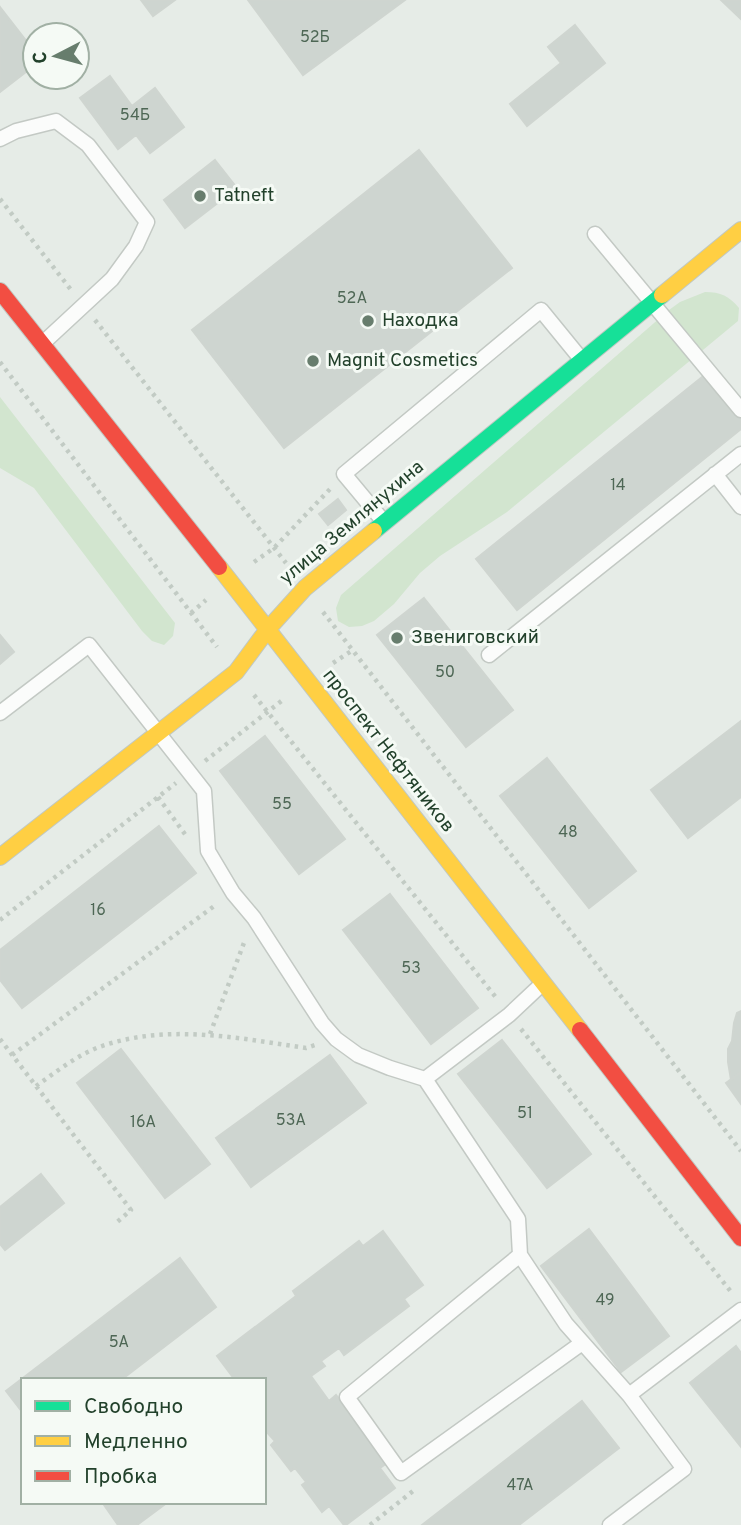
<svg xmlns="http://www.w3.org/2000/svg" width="741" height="1525" font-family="Overpass,sans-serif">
<rect width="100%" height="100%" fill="#e6ece7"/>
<!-- green -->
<path fill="#d2e5cf" d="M705 292C721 292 729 296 739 308L738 321 507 512 440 556 420 573 394 604 374 621 362 626 349 627 338 621 336 608 341 595 669 310 680 302Z
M0 397 175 623 173 636 164 645 152 641 142 631 34 488 0 468Z"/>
<!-- building -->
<path fill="#ced5d0" stroke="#cfd5d0" stroke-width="2" d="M141 0H175L153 16Z
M248 0H405L303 75Z
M721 0H741V19Z
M0 7 35 52V65L0 92Z
M575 25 605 63 527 126 510 104 561 63 548 47Z
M110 76 132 106 155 88 184 127 150 153 136 135 118 149 80 98Z
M419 150 512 268 284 448 192 330Z
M215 160 237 188 185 228 164 200Z
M706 374 741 417V429L517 610 476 559Z
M338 499 346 510 328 525 319 514Z
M424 598 513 710 466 747 377 635Z
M0 635 14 652 0 664Z
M741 721V797L688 838 651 790Z
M265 736 345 839 299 874 220 771Z
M547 758 636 871 589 908 500 796Z
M159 826 196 873 22 1008 0 980V950Z
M390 894 478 1008 431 1044 343 930Z
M741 1011V1072L731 1080 728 1062V1049L732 1041 734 1023 737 1013Z
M502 1040 591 1154 547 1188 458 1074Z
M121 1049 210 1164 165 1198 77 1083Z
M330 1055 366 1103 251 1187 216 1138Z
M741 1072V1104L726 1083Z
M41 1174 64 1203 5 1250 0 1244V1207Z
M589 1229 669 1336 621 1372 541 1266Z
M383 1231 423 1285 404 1299 409 1306 344 1355 339 1348 321 1361 325 1366 311 1376 329 1401 336 1395 387 1463 380 1468 395 1488 346 1525H344L329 1506 322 1512 302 1485 306 1482 295 1468 291 1471 271 1445 275 1441 264 1429V1380H235L217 1356 296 1296 293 1291 359 1241 363 1246Z
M180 1258 216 1307 121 1380H23V1413L6 1391Z
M736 1346 741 1353V1447L690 1383Z
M582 1401 619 1448 519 1525H422Z
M102 1502H168L137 1525H118Z"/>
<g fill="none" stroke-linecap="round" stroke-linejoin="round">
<defs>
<path id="lane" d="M0 139 16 131 56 121 88 145 147 222 136 246 112 279 43 343
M595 234 741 410
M715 474 741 507
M384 522 344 474 541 310 581 359
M489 655 741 454
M0 713 89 645 204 791 208 851 233 893 254 918 322 1023 336 1039 358 1055 390 1068 425 1079 518 1219 520 1255 566 1324 629 1395
M425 1079 509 1015 542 984
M520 1255 347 1397 401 1473 582 1343
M610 1525 684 1469 629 1395 741 1310"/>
<path id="fast" d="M374 531 662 295"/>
<path id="slow" d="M662 295 741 230
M219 567 580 1030
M0 857 236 672 268 629 305 588 374 531"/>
<path id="jam" d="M0 291 219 567
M580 1030 741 1238"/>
</defs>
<!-- lane casing -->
<use href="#lane" stroke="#c3c9c4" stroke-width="17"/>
<!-- fast casing -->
<use href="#fast" stroke="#c0c8c2" stroke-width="18"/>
<!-- slow casing -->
<use href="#slow" stroke="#c0c8c2" stroke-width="18"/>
<!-- jam casing -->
<use href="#jam" stroke="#c0c8c2" stroke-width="18"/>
<!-- path -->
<path stroke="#c2cbc4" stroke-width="4.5" stroke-dasharray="3.5 5" stroke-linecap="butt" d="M0 199 72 291
M95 320 286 563
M0 362 217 647
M254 562 274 548 331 488
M323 612 741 1151
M191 613 206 600
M333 663 353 650
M254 695 498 1000
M205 761 284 699
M158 797 187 837
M0 920 176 783
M521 1029 732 1293
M210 1034 245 940
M0 1039 131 1210 116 1223
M12 1055 217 904
M36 1086C56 1072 76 1056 99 1047 167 1023 238 1038 306 1048L318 1044
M370 1525 413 1491"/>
<!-- lane -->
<use href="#lane" stroke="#fbfcfb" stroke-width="14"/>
<!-- fast -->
<use href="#fast" stroke="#16e098" stroke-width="16"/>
<!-- slow -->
<use href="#slow" stroke="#ffcf43" stroke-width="16"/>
<!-- jam -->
<use href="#jam" stroke="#f24e42" stroke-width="16"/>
</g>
<!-- markers -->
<g fill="#677d6d" stroke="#f5faf5" stroke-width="2.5">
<circle cx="200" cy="196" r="7"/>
<circle cx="368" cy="321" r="7"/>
<circle cx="313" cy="361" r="7"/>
<circle cx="397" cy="638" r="7"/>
</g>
<g text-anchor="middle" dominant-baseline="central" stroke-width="6" stroke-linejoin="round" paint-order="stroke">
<!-- number labels -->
<g font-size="16" fill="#4e6755">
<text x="315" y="38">52Б</text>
<text x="135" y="116">54Б</text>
<text x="352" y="299">52А</text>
<text x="618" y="486">14</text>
<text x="445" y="673">50</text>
<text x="282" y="805">55</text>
<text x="568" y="833">48</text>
<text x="98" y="911">16</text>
<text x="411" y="969">53</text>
<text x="525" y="1114">51</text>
<text x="291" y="1121">53А</text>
<text x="143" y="1123">16А</text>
<text x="605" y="1301">49</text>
<text x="119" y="1343">5А</text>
<text x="520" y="1486">47А</text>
</g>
<!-- poi labels -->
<g font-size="19" fill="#22412b" stroke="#f5faf5" text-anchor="start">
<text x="214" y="196">Tatneft</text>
<text x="382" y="321">Находка</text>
<text x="327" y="361">Magnit Cosmetics</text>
<text x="411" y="638">Звениговский</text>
</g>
<!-- street labels -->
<g font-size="19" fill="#22412b" stroke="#f5faf5">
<text transform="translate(352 523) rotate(-40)">улица Землянухина</text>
<text transform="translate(388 751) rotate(52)">проспект Нефтяников</text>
</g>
</g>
<!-- legend -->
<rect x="21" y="1378" width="245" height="126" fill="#f5faf5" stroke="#a1b0a4" stroke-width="2"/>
<rect x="35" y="1401" width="35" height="10" fill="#16e098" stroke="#a1b0a4" stroke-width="2"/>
<text x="84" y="1413" font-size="21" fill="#22412b">Свободно</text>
<rect x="35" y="1436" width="35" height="10" fill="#ffcf43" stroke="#a1b0a4" stroke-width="2"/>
<text x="84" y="1448" font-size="21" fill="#22412b">Медленно</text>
<rect x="35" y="1471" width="35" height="10" fill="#f24e42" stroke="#a1b0a4" stroke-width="2"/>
<text x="84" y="1483" font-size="21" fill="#22412b">Пробка</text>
<!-- north arrow -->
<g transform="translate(56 56) rotate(264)"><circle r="33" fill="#f5faf5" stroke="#a1b0a4" stroke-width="2"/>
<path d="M0-5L12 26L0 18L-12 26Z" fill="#677d6d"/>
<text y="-10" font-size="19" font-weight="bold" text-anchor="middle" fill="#22412b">С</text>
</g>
</svg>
